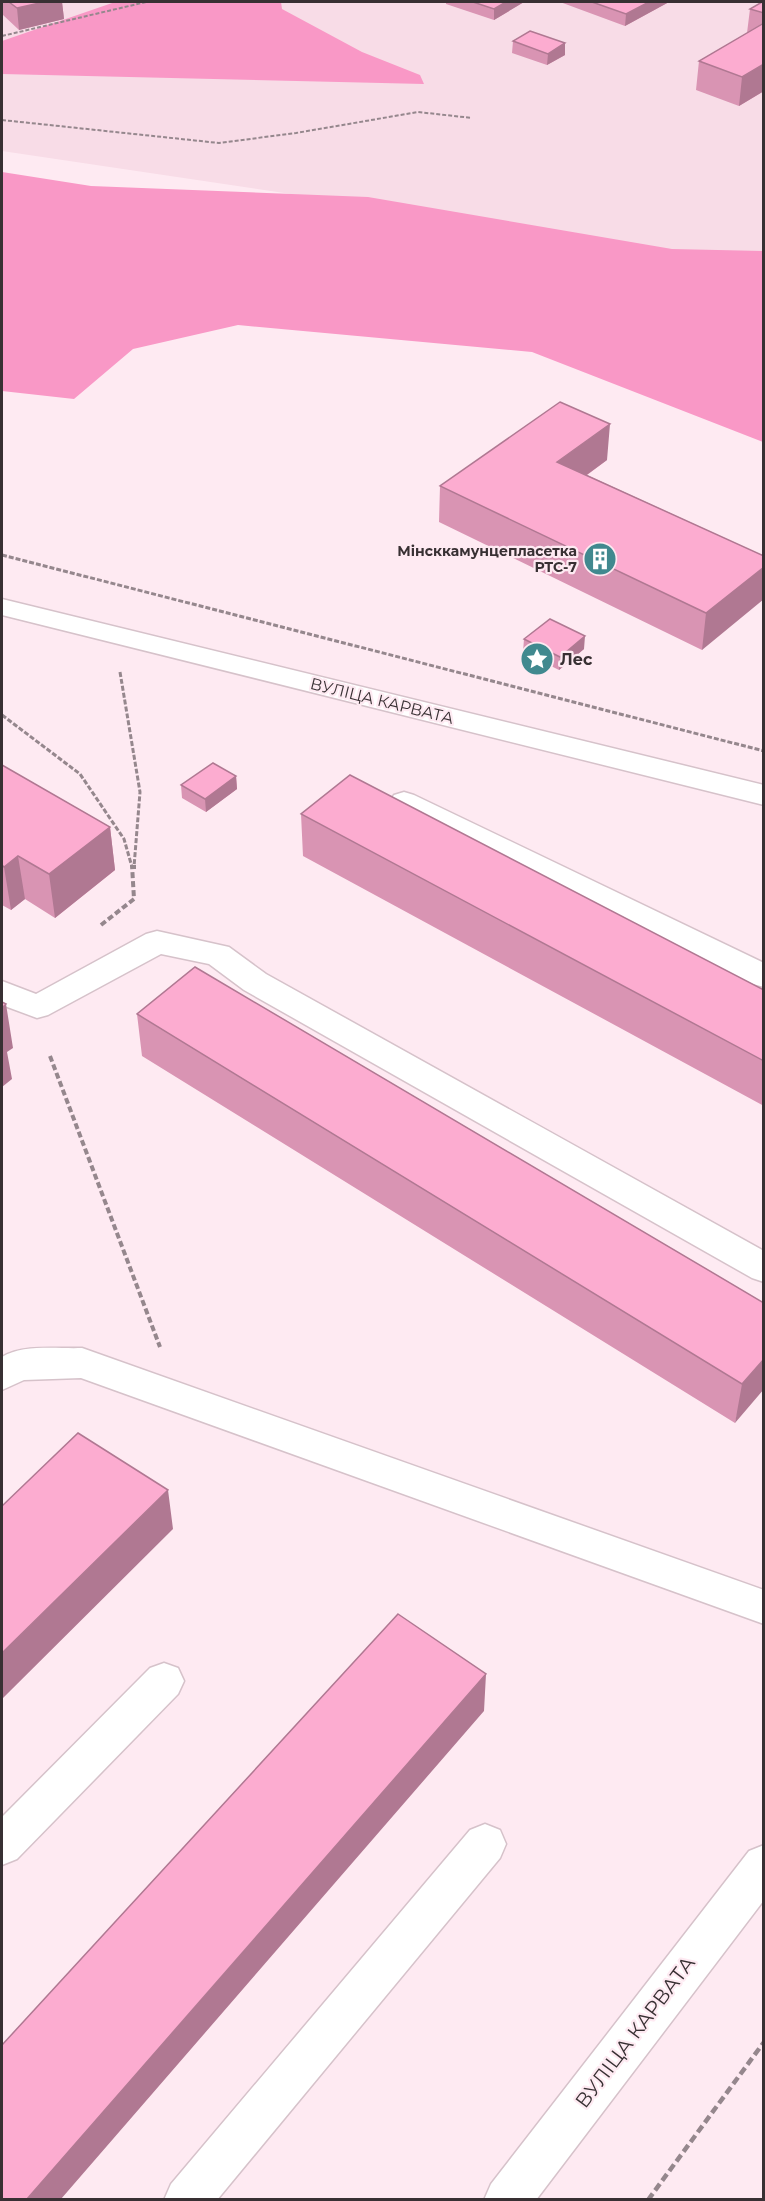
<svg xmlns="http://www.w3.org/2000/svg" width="765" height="2201" font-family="Montserrat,sans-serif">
<rect width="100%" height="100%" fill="#feeaf2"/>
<!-- built -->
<path fill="#f8dce7" d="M2 2H763V264L2 151Z"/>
<!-- forest -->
<path fill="#f998c6" d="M115 2H281L282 9 362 52 420 75 424 84 2 74V41Z
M2 172 91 186 368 197 672 249 763 251V442L532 352 238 325 133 349 74 399 2 391Z"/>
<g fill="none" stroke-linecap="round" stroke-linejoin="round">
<defs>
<path id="minor" d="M2 599 764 785V805L2 615Z
M404 792 414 795 764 963V987L753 984 394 809 389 802 394 795Z
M157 931 229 947 266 974 764 1251V1282L752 1278 244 990 209 964 161 954 48 1015 37 1018 2 1005V981L36 994 146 934Z
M82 1348 764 1590V1624L81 1378 24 1380 2 1390V1357C23 1344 57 1349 82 1348Z
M164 1663 178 1668 184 1681 178 1694 17 1859 2 1865V1817L150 1668Z
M485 1824 500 1830 506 1844 500 1858 217 2200H164L171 2184 470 1830Z
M764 1845V1900L536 2200H484L491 2184 749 1851Z"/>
</defs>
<!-- minor casing -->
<use href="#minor" stroke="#d6c2ca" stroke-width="3"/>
<!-- path-far3 -->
<path stroke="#95878d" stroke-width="2" stroke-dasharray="4 2" stroke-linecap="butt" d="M2 36 146 2
M2 120 219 143 296 133 418 112 472 118"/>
<!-- path-far2 -->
<path stroke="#95878d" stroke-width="3" stroke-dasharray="5 2" stroke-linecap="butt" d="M2 555 764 751
M120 672 140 792 134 867
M2 715 80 774 124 839 132 867"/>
<!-- path-far1 -->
<path stroke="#95878d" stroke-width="4" stroke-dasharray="6 3" stroke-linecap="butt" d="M134 869V865
M101 925 134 899 132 865
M50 1056 160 1347"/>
<!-- path -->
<path stroke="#95878d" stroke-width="4.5" stroke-dasharray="8 4" stroke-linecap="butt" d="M648 2200 764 2042"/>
<!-- minor -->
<use href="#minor" fill="#fff" fill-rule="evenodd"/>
</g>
<!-- wall -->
<path fill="#d994b3" d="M2 2H62L64 19 19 30 2 14Z
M446 2H524L494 20 446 4Z
M560 2H669L625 26Z
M764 2V91L739 106 696 90 699 61 747 33 750 9Z
M513 41 565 43V55L547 65 512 53Z
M607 460 587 475 764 556 702 650 439 522 440 486Z
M524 639 584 649 559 670 523 652Z
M2 765 110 827 115 870 55 918 25 899 11 910 2 905Z
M236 776 237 789 206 812 182 798 181 785Z
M301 814 764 990V1106L303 856Z
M137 1014 764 1303 735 1423 142 1056Z"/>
<!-- shaded-wall -->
<path fill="#b07892" d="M44 2H62L64 19 19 30 17 8Z
M506 2H524L494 20V9Z
M649 2H669L625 26 626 14Z
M565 43V55L547 65 548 54Z
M764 64V91L739 106 742 77Z
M610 424 607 460 555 498 557 462Z
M764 567V599L702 650 706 613Z
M585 636 584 649 559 670 560 657Z
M236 776 237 789 206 812 205 799Z
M110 827 115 870 55 918 49 874Z
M18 856 25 899 11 910 4 867Z
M6 1004 13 1048 7 1052 12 1079 2 1087V1008Z
M764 1359V1389L735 1423 742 1384Z
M168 1490 173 1529 2 1699V1653Z
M486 1674 484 1711 61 2199H27Z"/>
<!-- building -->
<path fill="#fcacd0" stroke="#b07892" stroke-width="1.5" d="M9 2H44L17 8Z
M473 2H506L494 9Z
M592 2H649L626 14Z
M762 2H764V13L750 9Z
M764 23V64L742 77 699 61Z
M530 31 565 43 548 54 513 41Z
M560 402 610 424 557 462 764 556V567L706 613 440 486Z
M550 619 585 636 560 657 524 639Z
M213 763 236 776 205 799 181 785Z
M2 765 110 827 49 874 18 856 4 867 2 865Z
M350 775 764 990V1061L301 814Z
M195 967 764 1303V1359L742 1384 137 1014Z
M2 1002 6 1004 2 1008Z
M78 1433 168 1490 2 1653V1506Z
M398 1614 486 1674 27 2199H2V2045Z"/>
<!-- icons -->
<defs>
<symbol id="building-disc" viewBox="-11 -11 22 22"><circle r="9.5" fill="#41898f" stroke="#feeaf2"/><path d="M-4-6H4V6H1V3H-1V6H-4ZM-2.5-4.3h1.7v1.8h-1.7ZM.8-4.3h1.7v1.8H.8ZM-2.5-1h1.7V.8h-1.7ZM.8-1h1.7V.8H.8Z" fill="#fff"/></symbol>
<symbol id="sight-disc" viewBox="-11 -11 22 22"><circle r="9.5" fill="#41898f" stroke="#feeaf2"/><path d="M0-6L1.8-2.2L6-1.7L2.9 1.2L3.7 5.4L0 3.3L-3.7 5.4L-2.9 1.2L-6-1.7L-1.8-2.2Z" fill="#fff"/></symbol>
</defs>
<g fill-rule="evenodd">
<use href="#building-disc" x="581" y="540" width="38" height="38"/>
<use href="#sight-disc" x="518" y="640" width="38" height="38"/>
</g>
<g text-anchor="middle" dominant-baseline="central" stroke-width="4.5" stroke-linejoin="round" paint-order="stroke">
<!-- far-poi labels -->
<g font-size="14" font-weight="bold" fill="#383033" stroke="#feeaf2" text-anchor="end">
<text x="577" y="551">Мінсккамунцепласетка<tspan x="577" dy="16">РТС-7</tspan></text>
</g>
<!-- poi labels -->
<g font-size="16" font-weight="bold" fill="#383033" stroke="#feeaf2" text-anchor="start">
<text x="560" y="659">Лес</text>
</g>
<!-- street labels -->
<g font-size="16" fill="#383033" stroke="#feeaf2">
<text transform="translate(382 701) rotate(14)">ВУЛІЦА КАРВАТА</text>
</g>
<!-- near-street labels -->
<g font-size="20" fill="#383033" stroke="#feeaf2">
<text transform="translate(635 2032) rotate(-53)">ВУЛІЦА КАРВАТА</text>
</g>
</g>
<!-- border -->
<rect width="765" height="2201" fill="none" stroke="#383033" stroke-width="6"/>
</svg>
